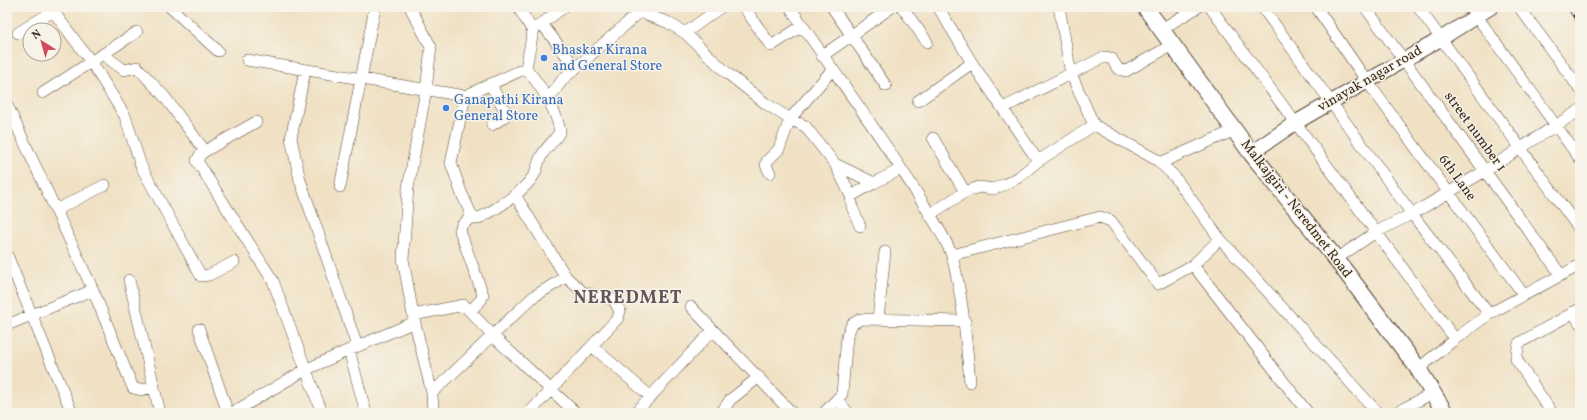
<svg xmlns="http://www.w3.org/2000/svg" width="1587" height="420" font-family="Vollkorn,serif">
<rect width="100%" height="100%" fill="#f7f3e8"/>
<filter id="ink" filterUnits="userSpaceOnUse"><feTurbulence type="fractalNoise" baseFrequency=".025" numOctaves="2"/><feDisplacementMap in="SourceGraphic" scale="8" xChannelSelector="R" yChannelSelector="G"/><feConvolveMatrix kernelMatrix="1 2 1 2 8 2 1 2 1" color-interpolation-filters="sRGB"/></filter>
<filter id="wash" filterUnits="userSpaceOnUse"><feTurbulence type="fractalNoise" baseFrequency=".012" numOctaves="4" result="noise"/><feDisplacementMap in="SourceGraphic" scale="16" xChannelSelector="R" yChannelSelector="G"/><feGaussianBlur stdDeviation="0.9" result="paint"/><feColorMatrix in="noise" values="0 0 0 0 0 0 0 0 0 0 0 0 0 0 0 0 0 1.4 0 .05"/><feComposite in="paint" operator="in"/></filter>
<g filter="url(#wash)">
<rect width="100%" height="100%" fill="#f0e1c4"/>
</g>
<g filter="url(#ink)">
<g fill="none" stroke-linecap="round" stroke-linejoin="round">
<defs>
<path id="minor" d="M50 7 92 63 125 116 141 166 201 276 209 275 234 262
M170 7 218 51
M410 7 431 47 426 90 408 188 403 259 413 315 432 393 433 413
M634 7 647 15 667 22 685 33 727 73 765 103 790 119 805 126 835 164 874 183 901 169
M744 7 771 46 802 26
M790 7C832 70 878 131 918 195 927 210 948 241 952 256 963 297 966 340 970 382
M832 7 886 86
M902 7 927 42
M938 7 972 63 1038 161
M1059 7 1071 74 1094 125 1157 160 1174 176 1220 239 1378 413
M1210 7 1455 339
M1262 7 1412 214 1489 314
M1316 7 1366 80 1524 295
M1365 7 1561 275
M1418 7 1580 230
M1470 7 1580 159
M1519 7 1580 89
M542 24 576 68
M536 28 564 7
M1160 30 1198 7
M18 33 53 11
M685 33 721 7
M104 55 124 70 137 67 164 96 205 151
M822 56 892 7
M247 60 465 96 526 68 533 31 518 7
M305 71 291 138 300 180 357 346
M490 84 506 112 504 117 492 125
M43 93 137 32
M465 96 451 163 461 192 471 214 477 219C494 211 527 190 535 173 538 167 538 161 542 155 547 146 555 141 560 131 555 106 541 87 526 68
M548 100 563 79 641 11
M918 101 972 63
M7 105 93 290 133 388 141 390 154 387
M1003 108 1104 57 1111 58 1118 69 1126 71 1172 45
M256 122 205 151 200 155 197 161 273 281 322 413
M933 138 965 192
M1160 163 1235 130
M835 164 851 196 874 183
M770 173 766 165 767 161 779 149 790 119 832 70
M340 187 375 7H373
M515 195 566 277 584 293 613 299 620 311 618 318 529 413
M851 196 852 207 860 226
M56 210 105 185
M471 214 467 221 462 225 460 231 483 295 481 300 471 310
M929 215 965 192 979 187 993 189 1006 184 1019 177 1038 161 1094 125
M7 255 72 413
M952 255 1100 217 1111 221 1158 284 1193 265 1220 239
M1336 259 1376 232 1412 214 1485 171 1580 110
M1193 265 1308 413
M129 280 160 413
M691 307 792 413
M1573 312 1580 323
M413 315 464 305 493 336 576 413
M878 319 885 252
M7 325 93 290
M199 329 228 413
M592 346 651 397
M349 350 366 413
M1418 369 1455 339 1489 314 1580 265
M432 393 533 297 566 277
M837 399 848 413
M232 413 305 370 349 350 415 322
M635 413 713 330
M721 413 730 400 759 377
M824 413 842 394 847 336 852 324 861 319 965 321
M1395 413 1433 393
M1552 413 1516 359 1519 343 1580 309"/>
<path id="tertiary" d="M1251 153 1295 123 1442 38 1491 7"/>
<path id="secondary" d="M1145 7 1251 153 1336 259 1417 367 1445 413"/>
</defs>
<!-- minor casing -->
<use href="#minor" stroke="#564537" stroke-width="12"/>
<!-- tertiary casing -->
<use href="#tertiary" stroke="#564537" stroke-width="16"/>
<!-- secondary casing -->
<use href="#secondary" stroke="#564537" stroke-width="18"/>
<!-- minor -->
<use href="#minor" stroke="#fff" stroke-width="11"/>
<!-- tertiary -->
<use href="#tertiary" stroke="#fff" stroke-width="14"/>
<!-- secondary -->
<use href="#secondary" stroke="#fff" stroke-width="16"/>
<defs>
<path id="rail" d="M1569 7 1580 24"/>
</defs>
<!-- rail casing -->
<use href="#rail" stroke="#3b2a1e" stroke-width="4.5"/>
<!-- rail -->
<use href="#rail" stroke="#f7f3e8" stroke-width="3" stroke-dasharray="9" stroke-linecap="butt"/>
</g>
</g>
<!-- markers -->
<g fill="#3f7fe0" stroke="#f7f3e8" stroke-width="1.5">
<circle cx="544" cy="58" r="4"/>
<circle cx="446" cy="108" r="4"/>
</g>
<g text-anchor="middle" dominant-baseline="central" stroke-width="3" stroke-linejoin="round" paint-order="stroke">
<!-- shop labels -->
<g font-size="14" fill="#366cbe" stroke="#f7f3e8" text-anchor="start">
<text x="552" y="50">Bhaskar Kirana<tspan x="552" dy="16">and General Store</tspan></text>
<text x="454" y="100">Ganapathi Kirana<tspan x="454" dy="16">General Store</tspan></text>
</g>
<!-- street labels -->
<g font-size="14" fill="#3b2a1e" stroke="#f7f3e8">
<text transform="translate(1370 79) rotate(-30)">vinayak nagar road</text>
<text transform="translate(1475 132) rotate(54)">street number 1</text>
<text transform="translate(1457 178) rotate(54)">6th Lane</text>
<text transform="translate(1296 209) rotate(52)">Malkajgiri - Neredmet Road</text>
</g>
<!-- district labels -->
<g font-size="18" font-weight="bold" letter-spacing="1" fill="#65535a" stroke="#f7f3e8">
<text x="628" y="298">NEREDMET</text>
</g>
</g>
<!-- margin -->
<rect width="1587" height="420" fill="none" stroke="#f7f3e8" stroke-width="24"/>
<!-- north arrow -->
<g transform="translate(42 42) rotate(323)"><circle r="19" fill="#f7f3e8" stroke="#aca397"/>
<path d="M0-3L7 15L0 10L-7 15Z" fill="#d1495b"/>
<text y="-6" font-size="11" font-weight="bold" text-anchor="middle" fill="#3b2a1e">N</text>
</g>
</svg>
